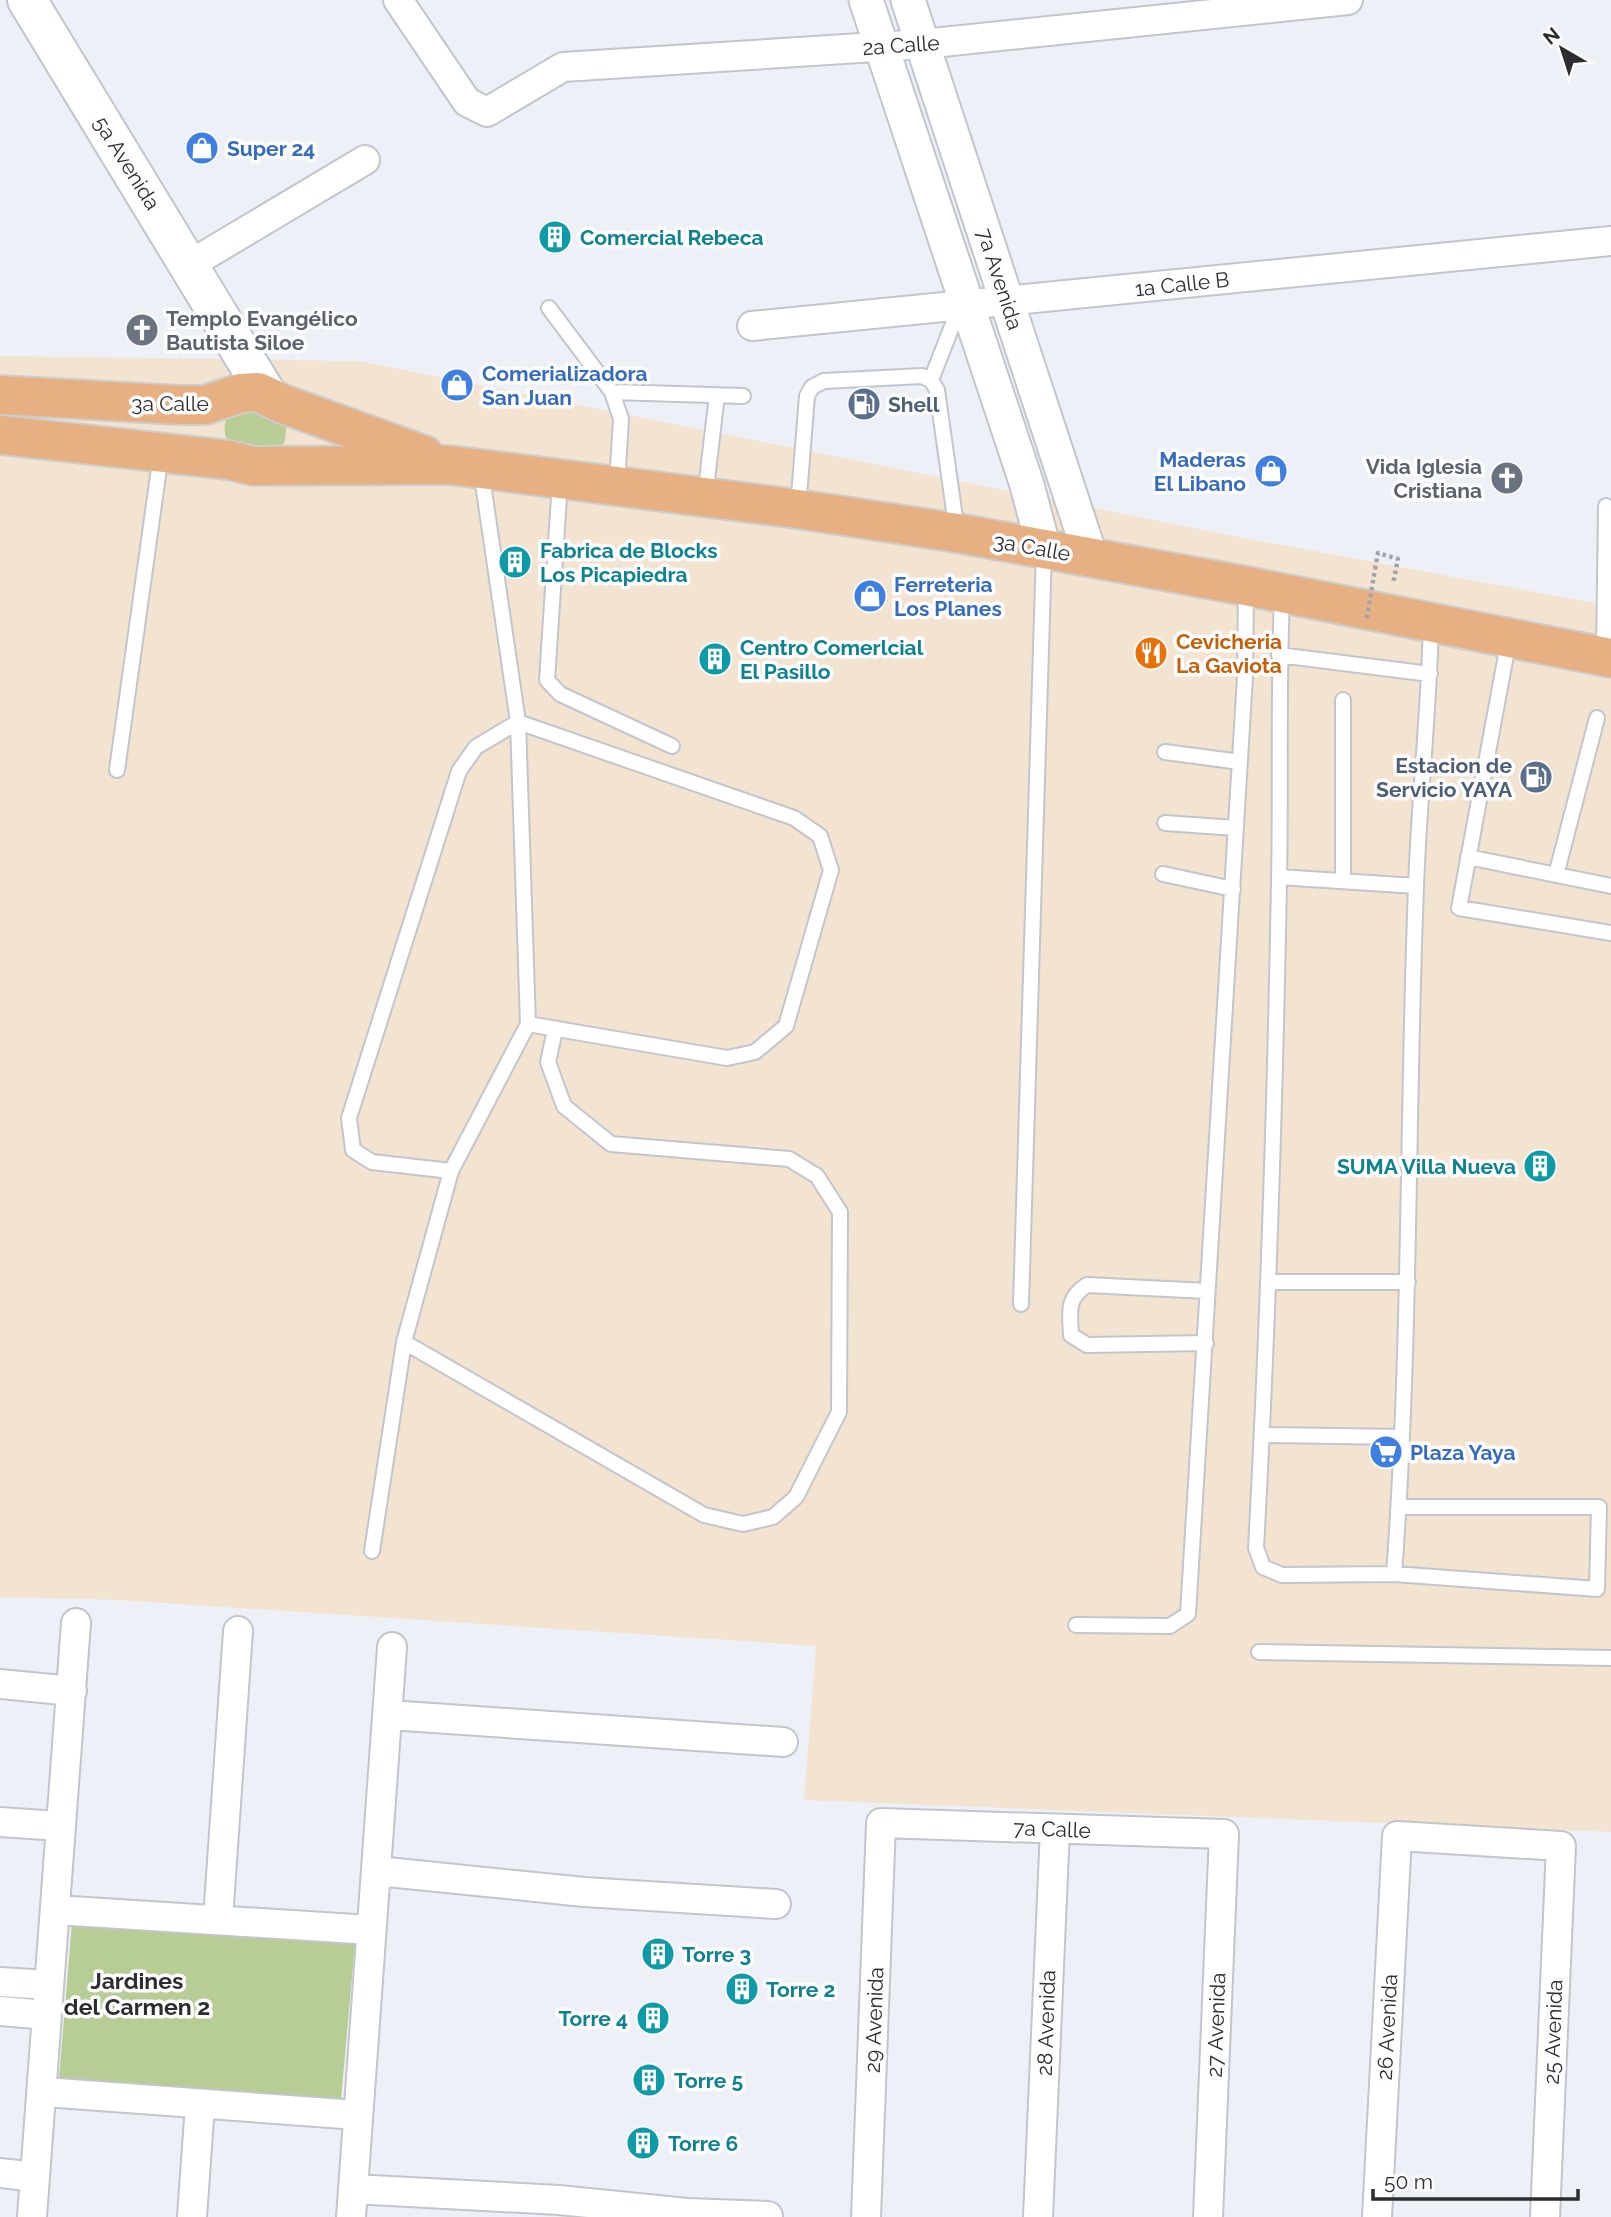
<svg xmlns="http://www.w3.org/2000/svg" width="1611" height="2217" font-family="Raleway,sans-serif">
<rect width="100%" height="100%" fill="#eef0f8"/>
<!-- commercial -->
<path fill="#f3e4d1" d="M0 356 360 361 1244 538 1611 606V1832L804 1800 816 1646 117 1600 0 1597Z"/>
<!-- green -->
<path fill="#b8cd95" d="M238 401 287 421 285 441 278 450 231 448C219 429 225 417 238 401Z
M72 1922 355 1944 341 2100 59 2078Z"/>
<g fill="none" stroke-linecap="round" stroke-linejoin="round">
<defs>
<path id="service" d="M549 308 612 392 621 419 617 484
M931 380 960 306
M612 392 743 396
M481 470 518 722 794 818 820 836 831 870 786 1026 755 1052 727 1058 528 1024
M560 482 547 680 560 694 672 746
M705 497 717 395
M798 508 807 396 812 387 824 381 922 376 931 380 937 390 957 532
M1282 596C1278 691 1281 786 1279 882 1275 1104 1268 1326 1256 1548L1263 1567 1282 1575 1394 1574
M1509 639 1459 908 1611 933
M1279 655 1430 674
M1604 655 1606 506
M1165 752 1240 762
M117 770 161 454
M1165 823 1236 828
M1468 857 1611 886
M1163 874 1233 889
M1556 875 1597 718
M1279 877 1416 886
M1343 881V700
M1270 1282H1408
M1021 1304 1044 550
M404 1342 704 1515 743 1524 773 1517 796 1497 839 1412 840 1212 817 1176 789 1159 611 1144 564 1106 548 1062 555 1030
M1206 1343 1087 1345 1071 1335C1070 1313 1066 1298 1087 1285L1207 1291
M1262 1435 1402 1437
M1399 1507H1599L1597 1589 1394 1574C1411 1346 1407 1116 1416 887 1419 799 1429 712 1431 623
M372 1551 404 1342 451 1171 528 1024 518 722 476 747 459 771 349 1118 353 1150 372 1162 451 1171
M1076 1625 1170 1626 1188 1614 1245 677 1246 587
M1259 1652 1611 1658"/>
<path id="minor" d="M398 0 467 102 487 112 563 67 923 44 1348 0
M189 265 365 160
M752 326 1611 241
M0 1684 72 1691
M389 1715 783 1742
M0 1822 59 1826
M377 1871 584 1892 776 1904
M56 1910 371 1930
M218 1919 238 1631
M0 1982 49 1985
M0 2011 47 2015
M44 2092 357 2115
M0 2173 35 2177
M353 2189 559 2200 687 2213 768 2216
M32 2217 76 1623
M192 2217 200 2105
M351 2217 392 1647
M866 2217 881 1823 1224 1834 1208 2217
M1038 2217 1055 1829
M1377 2217 1397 1836 1561 1846 1545 2217"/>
<path id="tertiary" d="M866 0 1027 485 1044 549
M908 0 1091 558"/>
<path id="secondary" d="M27 0 266 393"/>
<path id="primary" d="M0 395 181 405H205L241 393 258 392 283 404 424 455
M0 435 229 460 253 466 449 465 798 509 957 533 1246 586 1611 658"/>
</defs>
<!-- service casing -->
<use href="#service" stroke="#c3c5cc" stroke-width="18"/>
<!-- minor casing -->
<use href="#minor" stroke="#c3c5cc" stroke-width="32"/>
<!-- tertiary casing -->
<use href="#tertiary" stroke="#c3c5cc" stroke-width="37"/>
<!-- secondary casing -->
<use href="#secondary" stroke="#c3c5cc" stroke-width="42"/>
<!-- primary casing -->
<use href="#primary" stroke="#cdcdcd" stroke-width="42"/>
<!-- path -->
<path stroke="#a2a3a9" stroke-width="4.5" stroke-dasharray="3.5 3.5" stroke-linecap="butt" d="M1375 569 1378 553 1398 559 1393 584"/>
<!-- service -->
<use href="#service" stroke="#fff" stroke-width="14"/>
<!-- minor -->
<use href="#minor" stroke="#fff" stroke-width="28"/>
<!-- tertiary -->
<use href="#tertiary" stroke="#fff" stroke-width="33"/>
<!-- secondary -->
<use href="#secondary" stroke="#fff" stroke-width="38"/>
<!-- primary -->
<use href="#primary" stroke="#e7b083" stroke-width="38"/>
<!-- path-bridge -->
<path stroke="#a2a3a9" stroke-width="4.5" stroke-dasharray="3.5 3.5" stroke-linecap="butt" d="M1367 618 1375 569"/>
</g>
<!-- icons -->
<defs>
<symbol id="shop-disc" viewBox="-11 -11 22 22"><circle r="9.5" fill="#3f7fe0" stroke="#fdfdff"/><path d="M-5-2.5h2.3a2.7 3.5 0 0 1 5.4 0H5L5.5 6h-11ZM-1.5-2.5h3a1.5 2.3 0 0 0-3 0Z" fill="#fff"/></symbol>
<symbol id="building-disc" viewBox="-11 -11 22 22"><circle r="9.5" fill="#0f9aa8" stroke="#fdfdff"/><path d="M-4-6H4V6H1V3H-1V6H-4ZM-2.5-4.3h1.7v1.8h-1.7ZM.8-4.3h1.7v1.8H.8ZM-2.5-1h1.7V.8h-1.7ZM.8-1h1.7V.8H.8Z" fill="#fff"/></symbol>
<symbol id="church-disc" viewBox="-11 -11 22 22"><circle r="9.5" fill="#6b7280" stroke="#fdfdff"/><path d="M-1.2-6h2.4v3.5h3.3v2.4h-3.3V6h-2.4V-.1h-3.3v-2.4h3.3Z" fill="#fff"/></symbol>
<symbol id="fuel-disc" viewBox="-11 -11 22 22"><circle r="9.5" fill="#5c6f8a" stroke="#fdfdff"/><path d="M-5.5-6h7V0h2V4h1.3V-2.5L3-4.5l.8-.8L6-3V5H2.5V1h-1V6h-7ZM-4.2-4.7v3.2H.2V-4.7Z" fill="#fff"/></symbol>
<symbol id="restaurant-disc" viewBox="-11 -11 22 22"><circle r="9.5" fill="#e8710a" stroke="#fdfdff"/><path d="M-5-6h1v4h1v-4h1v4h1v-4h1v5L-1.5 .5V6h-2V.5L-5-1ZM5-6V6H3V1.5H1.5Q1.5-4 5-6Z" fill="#fff"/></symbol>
<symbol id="supermarket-disc" viewBox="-11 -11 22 22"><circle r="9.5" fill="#3f7fe0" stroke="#fdfdff"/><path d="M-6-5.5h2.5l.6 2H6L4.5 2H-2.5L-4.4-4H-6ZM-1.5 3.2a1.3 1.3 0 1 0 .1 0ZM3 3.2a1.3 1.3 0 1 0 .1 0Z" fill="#fff"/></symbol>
</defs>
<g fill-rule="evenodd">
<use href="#shop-disc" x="183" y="129" width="38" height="38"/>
<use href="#building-disc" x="536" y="218" width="38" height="38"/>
<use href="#church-disc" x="123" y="311" width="38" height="38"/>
<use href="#shop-disc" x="438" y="366" width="38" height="38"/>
<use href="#fuel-disc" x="845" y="385" width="38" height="38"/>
<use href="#shop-disc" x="1252" y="452" width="38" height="38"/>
<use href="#church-disc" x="1488" y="459" width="38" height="38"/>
<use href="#building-disc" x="496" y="543" width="38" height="38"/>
<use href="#shop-disc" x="851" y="577" width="38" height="38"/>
<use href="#restaurant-disc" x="1132" y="634" width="38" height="38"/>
<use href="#building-disc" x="696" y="640" width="38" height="38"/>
<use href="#fuel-disc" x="1517" y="758" width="38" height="38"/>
<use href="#building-disc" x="1521" y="1147" width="38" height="38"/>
<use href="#supermarket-disc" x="1367" y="1433" width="38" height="38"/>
<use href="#building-disc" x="639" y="1935" width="38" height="38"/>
<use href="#building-disc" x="723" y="1970" width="38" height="38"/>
<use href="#building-disc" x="634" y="1999" width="38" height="38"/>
<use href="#building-disc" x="630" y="2061" width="38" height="38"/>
<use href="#building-disc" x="624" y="2124" width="38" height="38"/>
</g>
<g text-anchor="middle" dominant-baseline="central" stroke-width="7" stroke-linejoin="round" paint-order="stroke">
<!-- street labels -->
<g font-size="21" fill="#2d2d30" stroke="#fdfdff">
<text transform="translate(901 45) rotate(-4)">2a Calle</text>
<text transform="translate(127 163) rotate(58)">5a Avenida</text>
<text transform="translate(1000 279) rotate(72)">7a Avenida</text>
<text transform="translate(1182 284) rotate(-6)">1a Calle B</text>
<text x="170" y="403">3a Calle</text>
<text transform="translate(1032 547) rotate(10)">3a Calle</text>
<text transform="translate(1052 1829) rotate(2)">7a Calle</text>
<text transform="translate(874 2020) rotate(-88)">29 Avenida</text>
<text transform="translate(1046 2023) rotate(-88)">28 Avenida</text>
<text transform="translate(1216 2025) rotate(-88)">27 Avenida</text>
<text transform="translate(1387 2027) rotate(-87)">26 Avenida</text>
<text transform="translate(1553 2032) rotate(-88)">25 Avenida</text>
</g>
<!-- shop labels -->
<g font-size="21" font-weight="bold" fill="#366cbe" stroke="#fdfdff" text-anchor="start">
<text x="227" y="148">Super 24</text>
<text x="482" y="373">Comerializadora<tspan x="482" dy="24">San Juan</tspan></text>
<text x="1246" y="459" text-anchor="end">Maderas<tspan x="1246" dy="24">El Libano</tspan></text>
<text x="894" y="584">Ferreteria<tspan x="894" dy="24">Los Planes</tspan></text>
<text x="1410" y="1452">Plaza Yaya</text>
</g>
<!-- culture labels -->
<g font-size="21" font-weight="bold" fill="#0d838f" stroke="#fdfdff" text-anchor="start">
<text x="580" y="237">Comercial Rebeca</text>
<text x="540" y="550">Fabrica de Blocks<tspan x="540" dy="24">Los Picapiedra</tspan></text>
<text x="740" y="647">Centro Comerlcial<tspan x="740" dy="24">El Pasillo</tspan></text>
<text x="1516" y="1166" text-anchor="end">SUMA Villa Nueva</text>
<text x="682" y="1954">Torre 3</text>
<text x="766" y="1989">Torre 2</text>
<text x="628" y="2018" text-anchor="end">Torre 4</text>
<text x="674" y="2080">Torre 5</text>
<text x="668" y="2143">Torre 6</text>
</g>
<!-- worship labels -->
<g font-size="21" font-weight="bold" fill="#5b616d" stroke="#fdfdff" text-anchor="start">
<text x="166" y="318">Templo Evangélico<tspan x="166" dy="24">Bautista Siloe</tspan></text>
<text x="1482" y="466" text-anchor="end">Vida Iglesia<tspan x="1482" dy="24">Cristiana</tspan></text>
</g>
<!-- service labels -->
<g font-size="21" font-weight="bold" fill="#4e5e75" stroke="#fdfdff" text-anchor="start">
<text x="888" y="404">Shell</text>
<text x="1512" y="765" text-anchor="end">Estacion de<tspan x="1512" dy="24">Servicio YAYA</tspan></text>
</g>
<!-- food labels -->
<g font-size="21" font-weight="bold" fill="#c56008" stroke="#fdfdff" text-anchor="start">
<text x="1176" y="641">Cevicheria<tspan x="1176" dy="24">La Gaviota</tspan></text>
</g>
<!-- neighbourhood labels -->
<g font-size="23" font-weight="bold" fill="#2d2d30" stroke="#fdfdff">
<text x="137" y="1980">Jardines<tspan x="137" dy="26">del Carmen 2</tspan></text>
</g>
</g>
<!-- north arrow -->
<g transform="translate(1562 49) rotate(321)" stroke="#fdfdff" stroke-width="5" paint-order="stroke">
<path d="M0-5L12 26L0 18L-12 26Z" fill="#2d2d30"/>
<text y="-10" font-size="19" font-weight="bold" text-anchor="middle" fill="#2d2d30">N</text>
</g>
<!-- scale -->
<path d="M1373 2189v10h205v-10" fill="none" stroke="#2d2d30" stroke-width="3.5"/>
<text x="1384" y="2189" font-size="21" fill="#2d2d30" stroke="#fdfdff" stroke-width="5" paint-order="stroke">50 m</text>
</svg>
